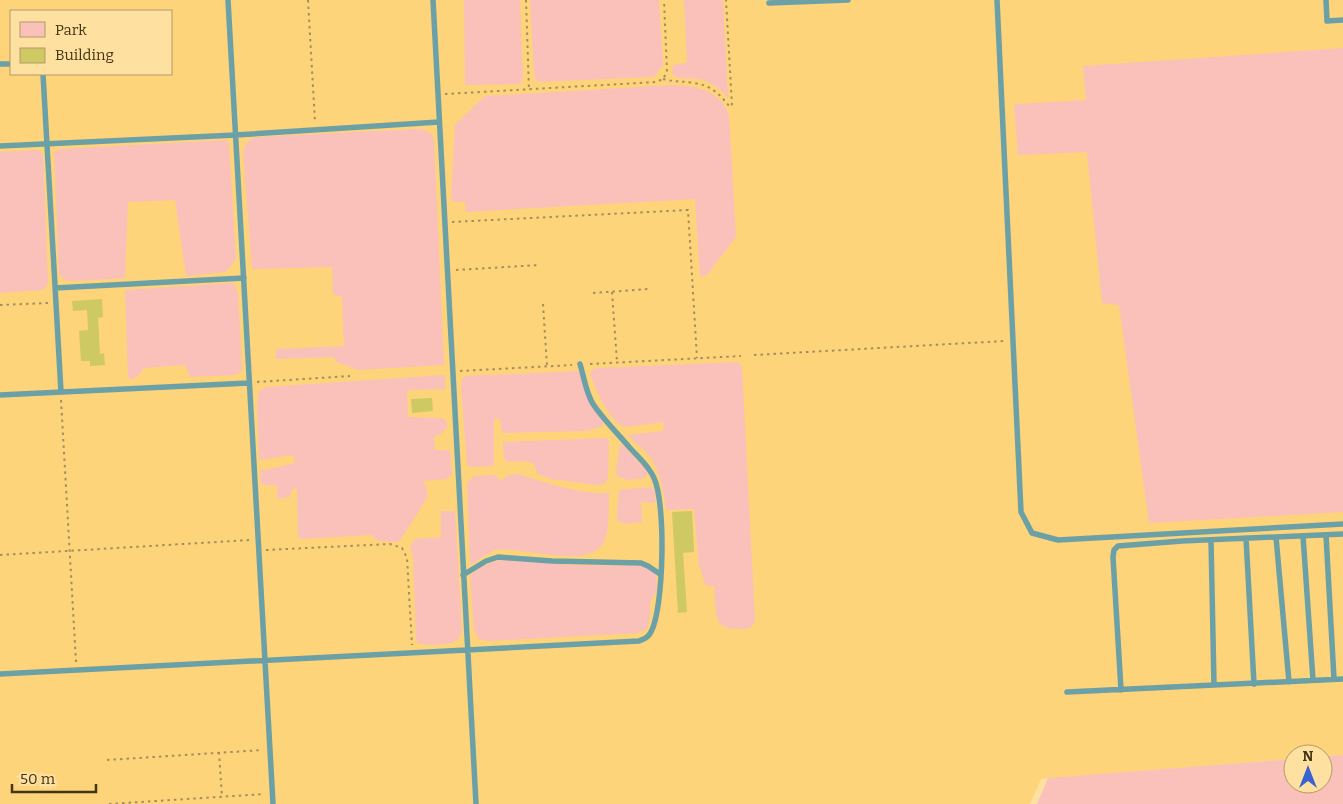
<svg xmlns="http://www.w3.org/2000/svg" width="1343" height="804" font-family="Bitter,serif">
<rect width="100%" height="100%" fill="#fee0a1"/>
<!-- built -->
<path fill="#fdd47a" fill-rule="evenodd" d="M0 0H1343V755L1323 756V754H1293V759L1041 779 1030 804H0ZM11 11H171V74H11Z"/>
<!-- green -->
<path fill="#fac0ba" d="M464 0H520L523 78 520 84 465 85Z
M530 0H659L663 65 654 77 537 82 534 74Z
M684 0H723L728 99C722 90 714 84 703 80 693 77 680 81 672 74L673 65 687 63Z
M1343 48V512L1149 523 1119 305 1102 303 1087 152 1018 155 1014 104 1086 100 1083 66Z
M672 85C697 86 720 90 729 115L736 237 707 275 700 277 695 199 466 212 465 202H453L451 199 455 125 485 96Z
M417 129C426 130 431 131 434 139L444 365 358 370 337 362 333 357 276 359V349L344 346 342 297 333 294 332 267 252 269 243 153C245 144 247 141 255 137Z
M226 140 229 143 236 258 230 268 225 272 186 276 175 200 128 202 125 278 74 281 64 280 59 273 54 152 61 149Z
M37 150 43 154 48 283 43 290 0 293V152Z
M231 283 234 284 238 293 242 369 241 372 235 375 190 377 185 365 144 368 139 375 130 380 128 375 125 290Z
M738 362 742 367 755 621 750 628C711 633 717 618 714 586H706L699 565 694 509 666 510C664 492 660 472 650 457 644 449 634 443 628 435L663 431 664 422 626 427C611 425 594 387 590 373L593 369 600 368Z
M580 371 604 421 602 426 588 431 502 433 500 419H494V466L470 467 467 464 461 387 462 380 465 376Z
M445 375V389L411 390 407 392 408 417 441 418 447 421V427L442 433 434 437 435 450H450L452 475 446 479 423 481 427 487V498L401 539 397 542 378 541 372 535 301 539 298 536 297 489H292L290 497 277 499V485H261L260 471 295 463 293 455 259 460 257 404 259 391 266 387Z
M607 438 609 442 608 477 605 483 598 485 550 479 538 474 533 463 524 461 507 462 504 458 503 442Z
M620 444 623 445 648 472 645 478 628 480 618 477 616 471Z
M518 474C544 482 581 495 609 493 608 508 610 525 605 539 594 572 522 546 497 550 487 552 479 561 470 565L467 483 474 476 496 475 500 481 509 475Z
M652 487 655 493V503L641 502 642 522 623 524 617 520 619 490Z
M441 511H455L462 632C460 636 458 640 454 642 448 645 424 646 418 643L416 638 413 555 410 548 415 539 441 537Z
M509 559 571 565 643 566 656 574 657 590 650 603V612L648 628 638 633 488 641 479 639 474 630 470 575C483 565 493 560 509 559Z
M1343 755V804H1037L1048 778 1293 759V784H1323V756Z"/>
<!-- building -->
<path fill="#cfc963" d="M102 299 103 317 98 318 100 354 104 353 105 365 90 366V361H81L79 331 88 330 87 310 73 311 72 301Z
M432 398 433 411 412 413 411 399Z
M692 511 694 552 683 553 687 612 678 613 672 512Z"/>
<g fill="none" stroke-linecap="round" stroke-linejoin="round">
<!-- path -->
<path stroke="#a48e5c" stroke-width="2" stroke-dasharray="2.5 4" stroke-linecap="butt" d="M308 0 315 122
M526 0 529 90
M663 79C674 82 683 81 694 83 710 85 720 94 729 106H732L726 0
M445 94 656 82 663 79 667 72 664 0
M452 222 688 210 697 358
M456 270 539 265
M612 292 617 362
M593 293 649 289
M543 304 547 366
M0 305 48 303
M754 355 1004 341
M590 364 741 356
M460 371 572 365
M257 382 350 376
M61 400 76 662
M266 550 390 544 402 548 407 558 412 645
M0 555 250 540
M219 752 222 797
M107 760 262 750
M109 804 264 794"/>
<!-- lane -->
<path stroke="#6ba0a6" stroke-width="5.5" d="M228 0 273 804
M433 0 476 804
M997 0 1021 512 1032 533 1058 540 1343 524
M1326 0 1327 21 1343 20
M769 3 848 0
M0 64H11
M43 74 61 392
M0 146 236 135 439 122
M55 288 244 278
M0 395 249 383
M1326 535 1334 679
M1303 536 1313 680
M1276 537 1289 682
M1246 538 1254 684
M1211 540 1214 685
M463 575 486 561 498 557 552 561 641 563 648 566 660 574
M0 674 639 641C644 639 648 638 651 632 664 608 666 503 654 478 649 466 639 458 630 448 619 435 603 419 593 404 586 393 584 377 580 364
M1121 690 1113 557 1114 550 1118 546 1182 541 1343 534
M1067 692 1343 679"/>
</g>
<!-- legend -->
<rect x="10" y="10" width="162" height="65" fill="#fee0a1" stroke="#b39b68"/>
<rect x="20" y="22" width="25" height="15" fill="#fac0ba" stroke="#b39b68"/>
<text x="55" y="35" font-size="15" fill="#433412">Park</text>
<rect x="20" y="48" width="25" height="15" fill="#cfc963" stroke="#b39b68"/>
<text x="55" y="60" font-size="15" fill="#433412">Building</text>
<!-- north arrow -->
<g transform="translate(1308 769)"><circle r="24" fill="#fee0a1" stroke="#b39b68"/>
<path d="M0-4L9 19L0 12L-9 19Z" fill="#3962d3"/>
<text y="-8" font-size="14" font-weight="bold" text-anchor="middle" fill="#433412">N</text>
</g>
<!-- scale -->
<path d="M12 784v8h84v-8" fill="none" stroke="#433412" stroke-width="2.5"/>
<text x="20" y="784" font-size="15" fill="#433412" stroke="#fee0a1" stroke-width="4" paint-order="stroke">50 m</text>
</svg>
